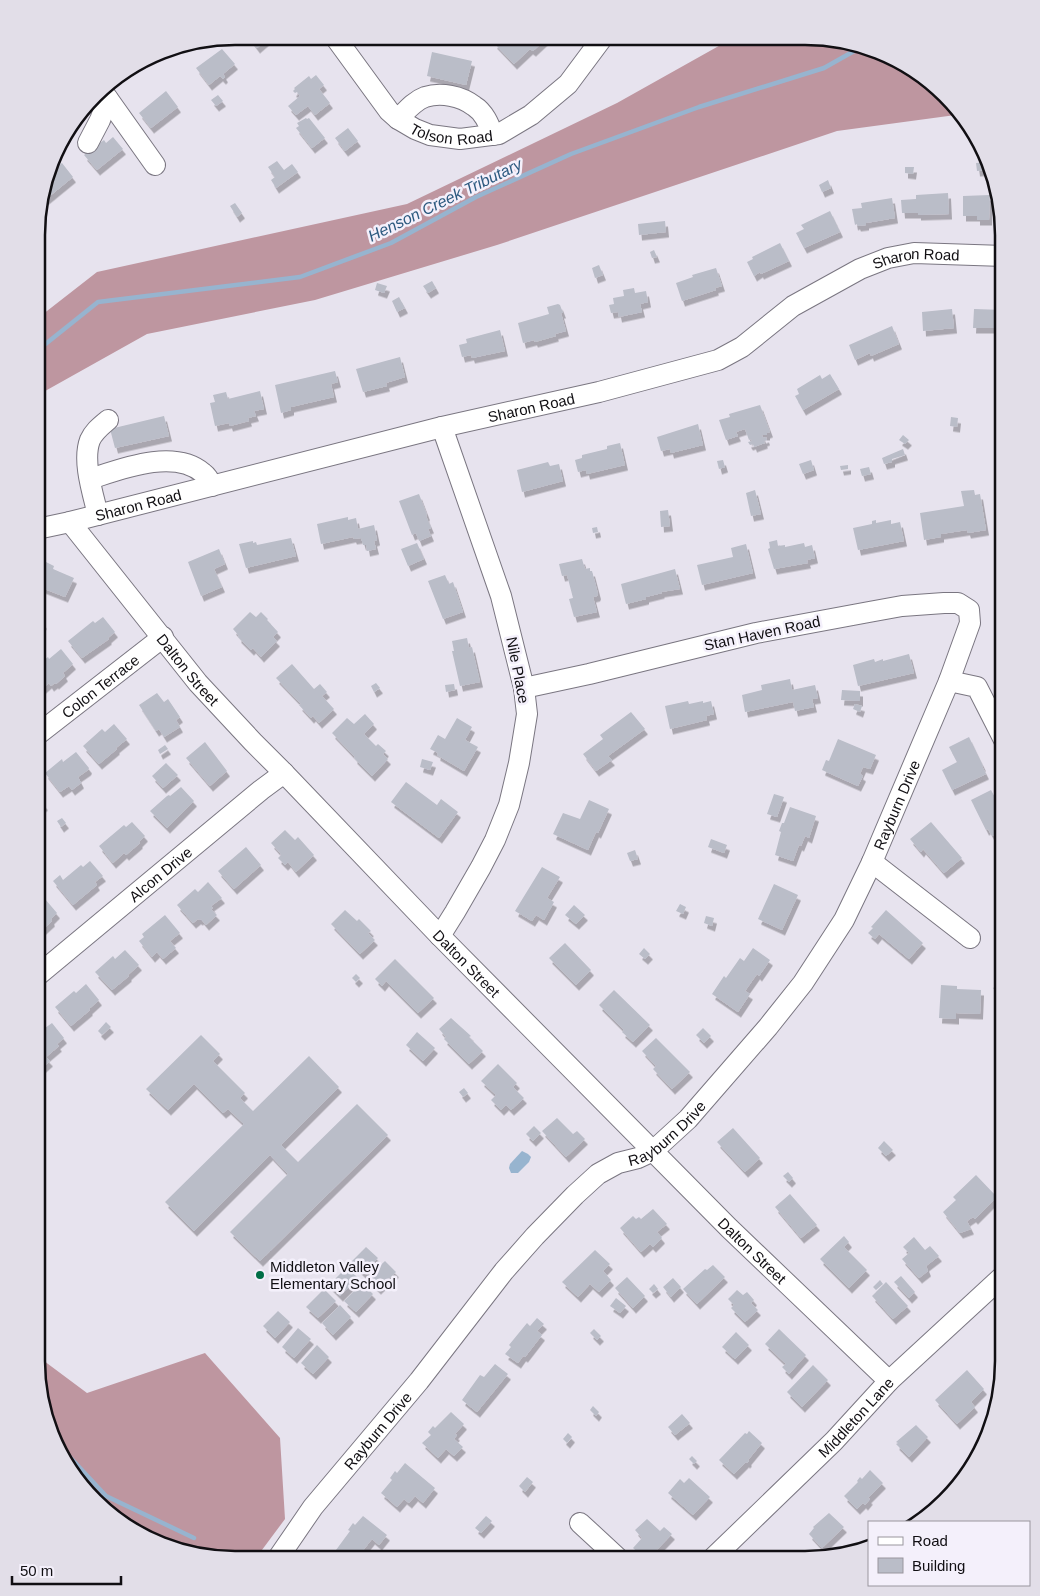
<svg xmlns="http://www.w3.org/2000/svg" width="1040" height="1596" font-family="Helvetica,sans-serif">
<defs>
<filter id="shadow"><feDropShadow dx="3" dy="5.5" stdDeviation="0" flood-color="#0004"/></filter>
</defs>
<rect width="100%" height="100%" fill="#e7e3ee"/>
<!-- forest -->
<path fill="#be96a0" d="M733 38H831L881 51 926 77 963 114 837 131 497 245 315 300 147 334 38 395V318L97 272 407 204 617 103Z
M205 1353 280 1438 285 1519 256 1558H209L159 1545 114 1519 77 1482 51 1437 36 1355 87 1393Z"/>
<!-- water -->
<path fill="#97b4cf" d="M522 1151 528 1154 531 1157 529 1162 518 1173H511L509 1168 510 1164Z"/>
<g fill="none" stroke-linecap="round" stroke-linejoin="round">
<!-- stream -->
<path stroke="#97b4cf" stroke-width="4.5" d="M38 350 98 302 300 277 391 243 476 197 571 154 699 107 824 68 863 46
M53 1439 106 1496 194 1538"/>
</g>
<!-- building -->
<path fill="#babdc8" filter="url(#shadow)" d="M248 36H271L257 48Z
M500 37H544L546 39 533 51 530 49 514 64 494 43Z
M222 49 235 64 223 74 225 77 223 79 220 76 209 85 196 68Z
M432 52 472 61 466 85 427 76Z
M316 75 324 85 319 89 330 103 315 115 308 106 296 115 288 106 300 96 297 92 295 93 293 91 295 89 294 88 309 76 311 79Z
M166 91 178 107 151 128 139 113Z
M218 95 223 101 216 106 211 100Z
M306 118 307 119 309 118 325 138 312 148 296 128 299 126 297 123Z
M348 128 358 141 345 151 335 138Z
M113 137 123 149 97 170 84 155 104 140 106 143Z
M277 161 284 170 292 164 298 172 276 188 271 180 275 177 268 167Z
M986 162 987 170 977 171 976 163Z
M62 163 73 177 40 204 49 173Z
M905 167H914L913 174 905 173Z
M828 180 831 188 822 192 819 185Z
M948 193 949 214 918 215V213H902L901 200 916 199V195Z
M990 195 989 220H977V216H963V196Z
M892 198 895 218 866 223V225L858 226 857 224 855 225 852 209 862 208 861 203Z
M235 203 242 213 237 217 230 206Z
M830 211 840 232 804 248 796 233 804 229 801 225Z
M665 221 666 232 639 235 638 224Z
M780 243 789 261 761 274 760 272 754 276 747 262 753 259 752 257Z
M654 250 657 257 652 258 650 252Z
M599 265 603 275 595 278 592 268Z
M716 268 722 286 715 288 716 290 682 301 676 283 693 277 692 275Z
M432 281 436 288 428 293 423 286Z
M377 283 387 286 384 293 375 290Z
M634 288 635 293 646 291 648 302 640 304 642 312 619 317 618 312 611 313 609 305 614 304 613 298 624 296 623 290Z
M399 297 405 308 397 312 392 301Z
M558 304 560 305 563 313H561L566 331 555 334 556 336 535 342 534 340 523 343 518 323 549 314 547 307Z
M952 309 954 328 923 331 922 312Z
M974 309 1004 310V328H973Z
M892 326 899 344 871 356 870 353 855 360 849 345Z
M500 330 505 351 472 358 471 355 462 357 459 345 467 343 466 339Z
M400 357 405 377 386 383 387 386 363 392 356 369Z
M335 371 338 382 331 384 334 397 291 407V410L281 413 275 385Z
M830 374 839 389 803 410 795 396 799 394 797 389 820 375 822 379Z
M260 391 264 409 254 411 256 416 248 418 249 421 230 426 229 423 215 426 210 403 215 402 213 395 226 392 228 399Z
M760 405 770 432 767 433V435H762L763 438 766 437 767 440 764 441 765 443 754 447 753 444 750 445 748 442 752 441 751 439 749 440 745 429 736 432 738 436 726 440 719 420 730 417 729 414Z
M164 416 169 436 115 448 110 429Z
M951 417 958 418 957 427 950 426Z
M698 424 703 445 671 453 670 449 661 451 657 437Z
M903 435 909 440 905 444 899 440Z
M620 443 625 465 587 474 586 470 578 472 575 460 582 458V455L607 449V446Z
M903 449 905 455 892 459V462L884 464 882 458Z
M723 460 725 467 719 469 717 461Z
M811 460 814 470 803 474 799 464Z
M548 462 550 466 559 464 563 481 522 492 517 470Z
M848 465V469L841 470 840 466Z
M869 467 871 474 862 476 860 469Z
M755 490 761 514 751 516 746 493Z
M974 490 975 495 980 494 986 530 968 533 967 530 941 534V537L924 540 920 513 964 506 961 491Z
M419 494 427 515 426 516 431 528 428 529 431 536 419 541 416 533 412 535 399 501Z
M668 510 670 526 661 527 660 511Z
M348 517V520L356 518 358 529 374 525 377 540 374 541 376 549 367 551 366 545H363L361 538 354 539 353 537 321 544 317 524Z
M876 520V523L891 520V524L900 522 904 541 858 550 853 528 872 524V521Z
M597 527 598 532 593 533 592 528Z
M291 538 296 556 246 568 239 544 253 541V543L256 542 257 545Z
M777 540 778 546 785 545V547L804 543 805 547 812 545 815 558 807 560 808 563 774 569 768 549 770 548 769 542Z
M417 543 424 559 408 566 401 549Z
M746 544 753 573 702 585 697 565 733 557 731 548Z
M219 549 225 564 214 569 222 587 201 596 188 562Z
M40 559 54 566 53 569 74 578 65 597 37 586V565Z
M582 559 585 569 590 568V571H592L598 594 597 596 593 597 597 612 574 617 569 599 573 598 567 575 562 576 559 564Z
M675 569 680 589 661 592 662 593 646 597V599L626 604 621 584Z
M445 575 449 584 453 582 463 612 443 619 428 581Z
M250 612 256 617 261 612 268 619 267 620 278 632 273 637 277 641 261 657 253 648 251 650 238 637 239 636 233 629Z
M103 617 115 632 108 638 109 639 82 658 68 641 93 621 95 623Z
M37 620 44 623 41 629 37 628Z
M467 638 469 648 472 647 480 682 460 686 452 651H454L452 641Z
M61 649 73 664 63 673 65 676 56 684 55 683 51 686 49 683 37 693V665L40 663 37 661V656L39 654 44 660 48 657 49 659Z
M909 654 914 673 858 686 853 665 874 659 875 662 883 659V661Z
M292 664 314 689 320 684 327 692 322 696 334 709 319 723 313 716 311 718 299 705 301 704 276 678Z
M790 679 792 690 815 685 818 698 812 699 814 707 795 711 793 702 745 712 742 695 762 690 761 685Z
M376 683 380 688 374 692 371 686Z
M454 684 455 690 446 692 445 685Z
M842 690 860 691V701L841 700Z
M157 693 164 702 168 699 180 717 176 720 180 727 164 737 159 729 156 731 139 705Z
M688 701 689 704 703 701V703L711 701 714 714 706 716 707 720 670 729 665 706Z
M855 704 862 706 860 712 853 709Z
M631 712 645 729 608 756 612 760 596 771 583 754 603 739 600 735Z
M365 714 374 724 364 734 376 746 378 744 386 751 383 754 388 759 372 776 354 758 355 757 332 733 347 718 354 724Z
M457 718 472 727 465 740 478 747 464 771 437 755 438 753 430 749 438 735 445 739Z
M114 724 127 739 116 748 117 749 99 764 83 746 102 729 105 732Z
M969 737 983 766H982L986 774 952 790 942 770 957 762 949 747Z
M838 739 876 755 870 769 863 767 860 774 863 776 858 786 822 770 826 760 829 761Z
M205 742 227 771 210 786 186 758Z
M165 745 168 749 160 754 158 750Z
M76 752 89 768 88 770 78 777 81 783 72 790 69 786 60 792 45 773 62 759 63 762Z
M422 759 433 762 430 770 420 767Z
M166 763 178 775 163 788 152 776Z
M406 782 437 805 441 799 458 812 439 838 391 802Z
M181 787 194 801 167 828 150 811 167 796 169 795 170 796Z
M991 790 999 805 1001 804 1004 809V830L992 836 988 829 986 830 971 800Z
M774 794 784 797 777 817 767 814Z
M37 795 45 805 37 812Z
M589 800 609 809 598 833 596 832 588 850 553 834 563 813 580 819Z
M790 807 816 816 809 838 805 836 801 846 799 845 793 861 775 855 781 832 779 831 782 823H784Z
M62 818 66 823 61 827 57 821Z
M132 822 145 836 139 842 140 843 126 855 124 853 113 863 99 846 124 825 126 827Z
M931 822 962 858 944 873 923 849 921 852 910 839Z
M285 830 295 840 298 837 314 855 296 872 288 862 285 865 278 858 281 855 280 853 271 843Z
M711 839 727 845 724 853 708 847Z
M246 847 261 865 234 889 218 871Z
M635 850 638 859 630 861 627 853Z
M90 861 103 876 95 882 97 885 73 905 53 881 60 875 63 880 81 865 83 867Z
M542 867 560 877 547 898 554 902 544 920 536 915 532 921 515 911Z
M208 882 222 898 211 906 213 908 211 909 217 915 206 925 201 919 200 920 198 919 193 923 177 905 195 889 198 892Z
M774 884 798 895 782 930 758 919Z
M45 899 57 913 51 919 52 921 40 932 38 929 37 930V903L38 904Z
M680 904 686 907 683 914 676 911Z
M574 905 585 915 576 924 565 915Z
M345 910 357 921 359 919 371 931 368 933 375 940 360 954 331 924Z
M886 910 923 943 909 959 879 934 875 939 868 933 873 928 871 927Z
M165 915 180 933 170 941 176 948 163 959 157 952 152 957 139 941 144 937 142 934Z
M706 916 714 918 712 926 704 923Z
M565 943 591 970 576 985 549 958Z
M644 948 650 954 645 959 639 954Z
M753 948 770 960 759 976 757 974 745 991 750 994 738 1012 712 994 724 976 726 978 740 958 744 961Z
M125 950 139 965 128 975 129 976 112 990 95 972 113 956 115 959Z
M395 959 434 998 418 1013 386 981 382 986 375 979Z
M356 974 360 978 356 982 352 978Z
M1002 981 1003 983V1003L993 988Z
M86 984 99 1000 89 1009 90 1010 71 1026 55 1007 74 991 76 993Z
M941 985 957 986V989L981 990 980 1014 956 1013V1019L939 1018Z
M614 990 650 1025 633 1042 622 1032 624 1030 599 1005Z
M1000 1009 1003 1014 999 1017 995 1012Z
M451 1018 471 1036 469 1037 483 1051 469 1064 444 1039 446 1037 439 1029Z
M106 1022 111 1027 102 1035 98 1031Z
M52 1023 64 1038 57 1044 59 1046 46 1057 50 1061 41 1069 37 1065V1028L42 1024 45 1028Z
M703 1028 711 1036 704 1043 696 1035Z
M417 1032 435 1048 423 1061 406 1045Z
M201 1035 220 1054 213 1061 245 1093 240 1098 253 1111 309 1056 339 1087 281 1145 298 1162 357 1104 388 1135 260 1261 230 1232 288 1174 270 1155 194 1231 165 1202 244 1124 228 1109 223 1113 194 1084 168 1110 146 1089Z
M656 1038 690 1072 672 1089 653 1069 656 1066 642 1051Z
M498 1064 517 1083 513 1087 524 1098 511 1110 506 1105 501 1110 491 1100 496 1095 481 1081Z
M464 1088 468 1093 463 1097 459 1092Z
M557 1118 573 1134 577 1131 585 1139 566 1157 542 1131Z
M534 1126 541 1133 533 1141 526 1134Z
M733 1128 760 1158 745 1172 717 1142Z
M884 1141 893 1150 886 1156 878 1148Z
M1003 1163V1180L995 1171Z
M788 1172 793 1178 789 1182 783 1176Z
M976 1175 997 1197 975 1219 973 1217 967 1221 971 1229 960 1233 943 1212 956 1200 953 1197Z
M790 1194 817 1225 801 1238 775 1207Z
M653 1209 667 1224 657 1232 662 1238 653 1247 650 1244 641 1252 620 1228 633 1216 636 1219 639 1217 641 1219Z
M844 1236 849 1242 844 1247 867 1270 849 1288 820 1259Z
M914 1237 925 1250 930 1246 939 1256 926 1266 928 1271 919 1278 902 1259 909 1253 903 1247Z
M366 1247 378 1258 363 1273 351 1262Z
M595 1250 610 1264 603 1271 611 1280 599 1292 590 1284 578 1297 562 1282Z
M385 1261 396 1272 378 1289 367 1278Z
M713 1265 725 1277 697 1304 683 1289 705 1269 707 1270Z
M347 1267 358 1278 340 1296 329 1285Z
M901 1276 915 1292 909 1298 894 1282Z
M627 1277 645 1296 633 1308 615 1288Z
M673 1278 681 1287 671 1297 663 1287Z
M880 1280 883 1284 876 1290 873 1287Z
M886 1282 908 1306 893 1319 872 1296Z
M362 1283 373 1294 356 1312 344 1301Z
M654 1284 658 1289 653 1293 649 1289Z
M324 1289 336 1301 318 1318 306 1307Z
M737 1290 743 1295 747 1292 754 1300 751 1303 758 1310 745 1322 731 1308 734 1305 728 1299Z
M616 1298 626 1306 620 1313 610 1306Z
M340 1305 351 1317 333 1335 322 1323Z
M278 1311 290 1322 275 1338 263 1326Z
M537 1318 544 1324 537 1331 542 1335 525 1357 523 1356 518 1363 505 1354 511 1347 509 1345 527 1323 530 1326Z
M298 1328 311 1339 294 1358 282 1347Z
M594 1329 601 1336 597 1340 590 1333Z
M779 1329 806 1355 789 1374 782 1367 786 1364 765 1344Z
M736 1332 749 1345 735 1359 722 1347Z
M317 1345 329 1357 313 1374 301 1363Z
M495 1364 508 1374 477 1412 462 1400 480 1375 484 1377Z
M813 1365 828 1380 802 1407 787 1392Z
M967 1370 984 1389 971 1402 975 1407 957 1424 935 1400Z
M593 1406 599 1412 596 1416 590 1410Z
M451 1412 464 1424 455 1434 457 1435 454 1439 463 1447 454 1456 446 1449 438 1458 422 1443 431 1435 428 1432 433 1426 435 1428Z
M682 1414 690 1423 675 1435 668 1427Z
M916 1425 928 1437 909 1457 896 1444 898 1443 896 1442Z
M749 1431 762 1443 748 1460 749 1461 747 1463 746 1462 734 1474 719 1460 745 1433 747 1434Z
M568 1433 572 1437 567 1443 563 1439Z
M692 1456 697 1461 694 1464 689 1459Z
M405 1463 435 1488 423 1503 415 1496 409 1503 404 1499 397 1507 381 1493 392 1480 390 1478 395 1471 397 1473Z
M870 1470 883 1483 868 1498 870 1499 865 1505 863 1503 857 1509 844 1496 858 1482 857 1481 860 1477 862 1479Z
M527 1477 533 1482 525 1492 519 1486Z
M689 1478 710 1497 693 1515 668 1493 680 1479 684 1483Z
M829 1513 844 1527 822 1548 809 1534 814 1528 813 1527Z
M363 1516 387 1535 379 1545 372 1539 357 1558H346L336 1550 350 1531 348 1530 353 1523 355 1525Z
M486 1516 492 1521 481 1533 475 1528Z
M647 1519 660 1531 664 1527 672 1534 648 1559H645L633 1548 642 1538 635 1530Z"/>
<g fill="none" stroke-linecap="round" stroke-linejoin="round">
<defs>
<g id="minor">
<path id="s1" d="M335 37 389 111 398 119 415 129 430 135 460 139 499 134 531 115 568 84 603 37"/>
<path d="M101 89 155 165"/>
<path d="M398 119C406 111 414 101 425 97 441 92 461 96 474 106 484 112 489 124 493 135"/>
<path d="M88 143 100 120 108 99"/>
<path d="M90 479C121 469 174 448 203 473 207 476 210 481 212 486"/>
<path d="M98 515C93 494 82 461 90 440 94 431 101 426 108 420"/>
<path id="s2" d="M70 522 198 683 253 742 284 773 440 936 729 1228 889 1381"/>
<path id="s3" d="M37 529 70 522 442 427 599 392 718 360 742 347 793 306 860 269 888 258 914 253 1004 256"/>
<path d="M949 681 977 687 1004 740"/>
<path id="s4" d="M37 735 163 637"/>
<path d="M872 862 970 938"/>
<path d="M440 936 455 912 481 867 495 840 509 805 519 763 527 714 524 688 501 596 442 427"/>
<path id="s5" d="M37 976 261 790 284 773"/>
<path d="M580 1523 619 1559"/>
<path id="s6" d="M278 1558 313 1507 419 1381 504 1271 535 1236 575 1195 598 1174 618 1163 638 1158 653 1151 688 1119 768 1027 803 983 844 920 872 862 949 681 970 623 969 610 958 603H944L902 606 869 612 756 633 589 674 524 688"/>
<path id="s7" d="M712 1559 834 1441 889 1381 1003 1276"/>
</g>
</defs>
<!-- minor casing -->
<use href="#minor" stroke="#7a7681" stroke-width="22"/>
<!-- minor -->
<use href="#minor" stroke="#fff" stroke-width="20"/>
</g>
<!-- markers -->
<circle fill="#006e46" stroke="#f4f0fb" stroke-width="2" cx="260" cy="1275" r="5"/>
<g text-anchor="middle" dominant-baseline="central" stroke-width="5" stroke-linejoin="round" paint-order="stroke">
<!-- street labels -->
<g font-size="15" fill="#110f13" stroke="#f4f0fb">
<text stroke="none"><textPath href="#s1" startOffset="161">Tolson Road</textPath></text>
<text stroke="none"><textPath href="#s3" startOffset="929">Sharon Road</textPath></text>
<text stroke="none"><textPath href="#s3" startOffset="509">Sharon Road</textPath></text>
<text stroke="none"><textPath href="#s3" startOffset="104">Sharon Road</textPath></text>
<text transform="translate(762 633) rotate(-12)">Stan Haven Road</text>
<text stroke="none"><textPath href="#s2" startOffset="189">Dalton Street</textPath></text>
<text transform="translate(518 670) rotate(79)">Nile Place</text>
<text stroke="none"><textPath href="#s4" startOffset="80">Colon Terrace</textPath></text>
<text stroke="none"><textPath href="#s6" startOffset="988">Rayburn Drive</textPath></text>
<text stroke="none"><textPath href="#s5" startOffset="160">Alcon Drive</textPath></text>
<text stroke="none"><textPath href="#s2" startOffset="594">Dalton Street</textPath></text>
<text stroke="none"><textPath href="#s6" startOffset="582">Rayburn Drive</textPath></text>
<text stroke="none"><textPath href="#s2" startOffset="999">Dalton Street</textPath></text>
<text stroke="none"><textPath href="#s7" startOffset="202">Middleton Lane</textPath></text>
<text stroke="none"><textPath href="#s6" startOffset="162">Rayburn Drive</textPath></text>
</g>
<!-- poi labels -->
<g font-size="15" fill="#110f13" stroke="#f4f0fb" text-anchor="start">
<text x="270" y="1266">Middleton Valley<tspan x="270" dy="17">Elementary School</tspan></text>
</g>
<!-- water labels -->
<g font-size="16" font-style="italic" fill="#2c597f" stroke="#f4f0fb">
<text transform="translate(445 200) rotate(-26)">Henson Creek Tributary</text>
</g>
</g>
<!-- crop -->
<path d="M0 0H1040V1596H0ZM235 45H805A190 190 0 0 1 995 235V1361A190 190 0 0 1 805 1551H235A190 190 0 0 1 45 1361V235A190 190 0 0 1 235 45Z" fill="#e2dee8" fill-rule="evenodd"/>
<path fill="none" stroke="#110f13" stroke-width="2.5" d="M235 45H805A190 190 0 0 1 995 235V1361A190 190 0 0 1 805 1551H235A190 190 0 0 1 45 1361V235A190 190 0 0 1 235 45Z"/>
<!-- legend -->
<rect x="868" y="1521" width="162" height="65" fill="#f4f0fb" stroke="#99969e"/>
<rect x="878" y="1537" width="25" height="8" fill="#ffffff" stroke="#99969e"/>
<text x="912" y="1546" font-size="15" fill="#110f13">Road</text>
<rect x="878" y="1558" width="25" height="15" fill="#babdc8" stroke="#99969e"/>
<text x="912" y="1571" font-size="15" fill="#110f13">Building</text>
<!-- scale -->
<path d="M12 1576v8h109v-8" fill="none" stroke="#110f13" stroke-width="2.5"/>
<text x="20" y="1576" font-size="15" fill="#110f13" stroke="#f4f0fb" stroke-width="4" paint-order="stroke">50 m</text>
</svg>
